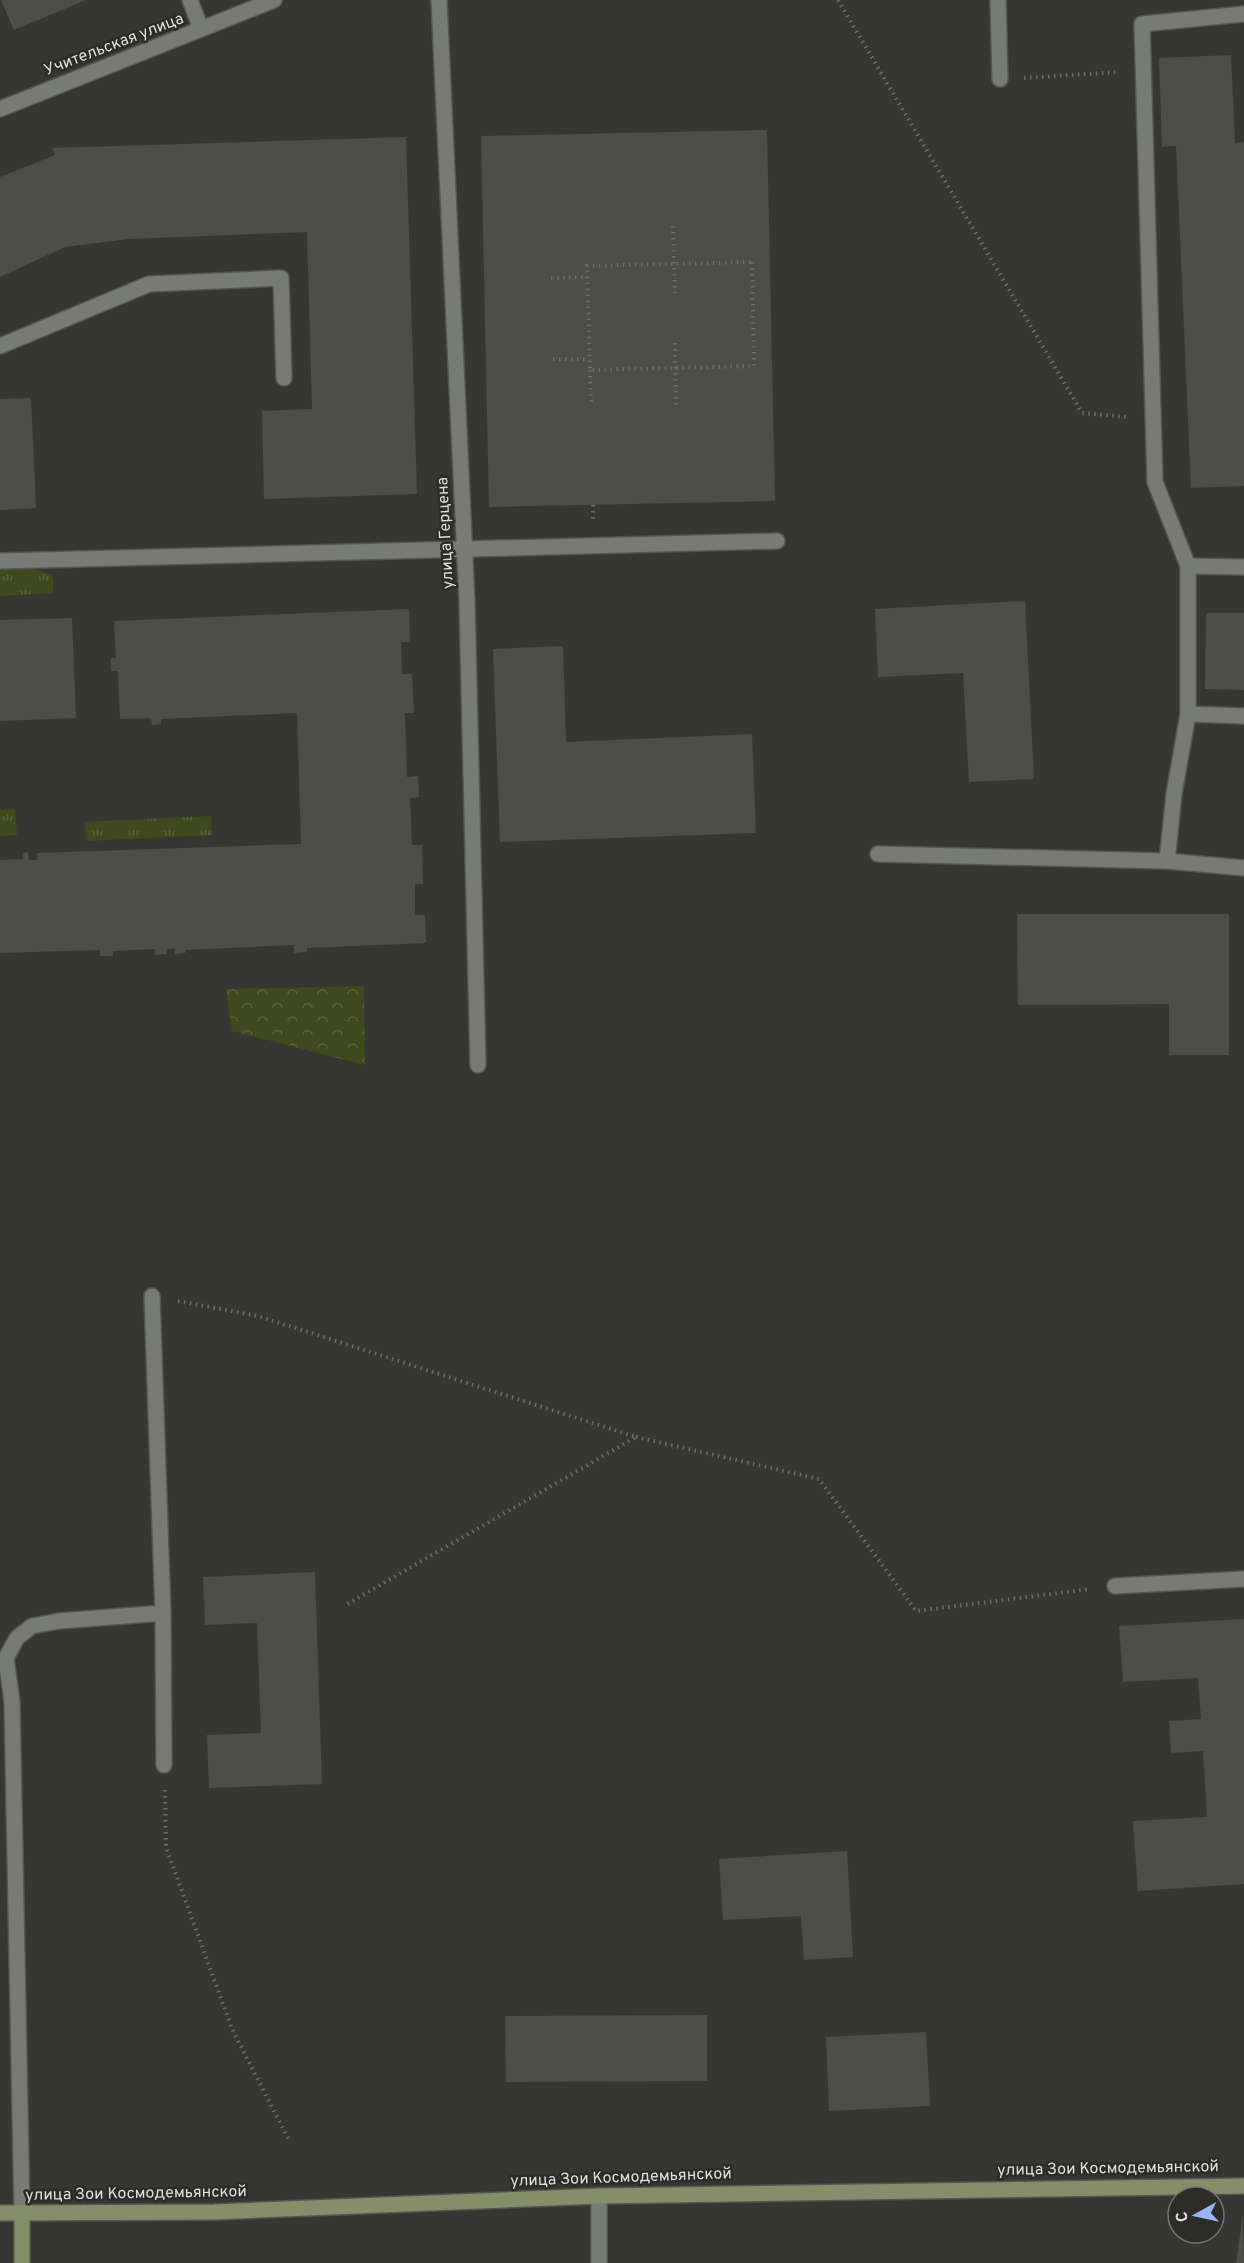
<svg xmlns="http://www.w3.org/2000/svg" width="1244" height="2263" font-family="Overpass,sans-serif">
<defs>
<pattern id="grass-tufts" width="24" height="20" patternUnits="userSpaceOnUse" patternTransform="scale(1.5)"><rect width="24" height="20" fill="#3f491d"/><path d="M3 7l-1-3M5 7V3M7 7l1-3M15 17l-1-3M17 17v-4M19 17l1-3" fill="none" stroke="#5a633d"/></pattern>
<pattern id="park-crowns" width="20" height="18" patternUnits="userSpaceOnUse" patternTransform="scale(1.5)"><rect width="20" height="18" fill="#3f491d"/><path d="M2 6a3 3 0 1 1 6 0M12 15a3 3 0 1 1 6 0" fill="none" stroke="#5a633d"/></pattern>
</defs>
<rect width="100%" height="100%" fill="#363733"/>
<!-- grass -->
<path fill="url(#grass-tufts)" d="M30 568 45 572 53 577V593L0 596V569Z
M15 809 17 835 0 836V810Z
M211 816 212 835 86 841 85 822Z"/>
<!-- park -->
<path fill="url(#park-crowns)" d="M364 986 365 1065 232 1031 226 989Z"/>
<!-- building -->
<path fill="#4d4e49" d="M1 0H86L14 30Z
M1231 55 1235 143 1244 142V486L1191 488 1176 146 1162 147 1159 58Z
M767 130 775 501 489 507 481 136Z
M406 137 417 494 264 499 262 411 312 409 307 232 129 239 65 247 0 277V177L55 155 52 148Z
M31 398 36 508 0 510V399Z
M1025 601 1034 779 969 782 963 673 878 677 875 609Z
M409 609 410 642H401L402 674H412L414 713H405L407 777 418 776 419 797 410 798 412 845H422L423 884H415V915H425L426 943 307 948V952L294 953V945L185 950V953L175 954V949H167V954L155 955V949L113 951V956H100V950L0 953V860L23 859V853L28 852 29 860H38L37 853 301 844 297 713 161 719V724L152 725 151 718 120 719 118 671H111V658H116L114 621Z
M1206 613H1244V690L1205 689Z
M72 618 76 718 0 721V620Z
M563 646 566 742 752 734 756 833 500 842 493 649Z
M1017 914H1229V1055H1169V1004L1018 1005Z
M315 1572 322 1784 209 1788 207 1735 261 1733 257 1623 205 1625 203 1577Z
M1244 1619V1884L1138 1891 1133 1821 1207 1817 1203 1751 1171 1753 1169 1721 1201 1719 1198 1678 1123 1682 1119 1626Z
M847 1851 853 1957 804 1960 801 1916 723 1920 719 1859Z
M707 2015V2081L506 2082 505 2016Z
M926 2032 930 2106 829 2111 826 2037Z
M1243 2214 1244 2263H1236Z"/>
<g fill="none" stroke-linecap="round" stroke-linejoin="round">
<defs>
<path id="lane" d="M190 0 201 29
M998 0 1000 79
M0 346 149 284 281 278 284 378
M0 561 777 541
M1188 714 1244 716
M878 854 1167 861 1174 794 1188 714V566L1155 482 1142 24 1244 14
M1167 861 1244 868
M152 1296 163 1613 164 1765
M1115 1586 1244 1579
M22 2214 12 1702 6 1658 17 1638 32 1626 59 1621 163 1613
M599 2263V2196"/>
<path id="street" d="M439 0 467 602 478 1065
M0 109 274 0
M1188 566 1244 567"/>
<path id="secondary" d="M0 2213 214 2212 599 2196 1244 2186
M22 2214V2263"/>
</defs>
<!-- lane casing -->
<use href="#lane" stroke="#545551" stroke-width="18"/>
<!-- street casing -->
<use href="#street" stroke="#545551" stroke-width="18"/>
<!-- secondary casing -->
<use href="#secondary" stroke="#545551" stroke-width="18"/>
<!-- path -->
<path stroke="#6c6d6a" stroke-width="4" stroke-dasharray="1.5 4.5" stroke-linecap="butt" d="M838 0 1082 413 1128 417
M1024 78 1118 72
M673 226 675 293
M752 262 754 366 590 370 587 266Z
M551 278 587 277
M675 343 676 405
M553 359H589
M590 370 591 406
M593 505V522
M178 1301 258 1316 636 1437 344 1606
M636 1437 819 1479 916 1611 1090 1589
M165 1790 166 1847 232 2029 290 2142"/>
<!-- lane -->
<use href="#lane" stroke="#787a75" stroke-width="15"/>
<!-- street -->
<use href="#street" stroke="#787a75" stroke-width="15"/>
<!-- secondary -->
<use href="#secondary" stroke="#868e69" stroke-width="15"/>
</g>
<g text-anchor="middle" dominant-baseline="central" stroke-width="5" stroke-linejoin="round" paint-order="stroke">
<!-- street labels -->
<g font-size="16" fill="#dfdfdd" stroke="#2c2d29">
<text transform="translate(114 45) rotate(-21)">Учительская улица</text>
<text transform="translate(446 533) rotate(-93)">улица Герцена</text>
<text transform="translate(1108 2169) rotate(-1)">улица Зои Космодемьянской</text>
<text transform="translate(621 2178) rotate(-2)">улица Зои Космодемьянской</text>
<text transform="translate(136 2194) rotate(-1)">улица Зои Космодемьянской</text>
</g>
</g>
<!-- north arrow -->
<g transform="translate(1196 2215) rotate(262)"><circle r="28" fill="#2c2d29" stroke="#747471" stroke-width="1.5"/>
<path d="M0-4.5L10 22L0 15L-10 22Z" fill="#9db4fd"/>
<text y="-9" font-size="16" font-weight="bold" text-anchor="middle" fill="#dfdfdd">С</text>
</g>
</svg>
